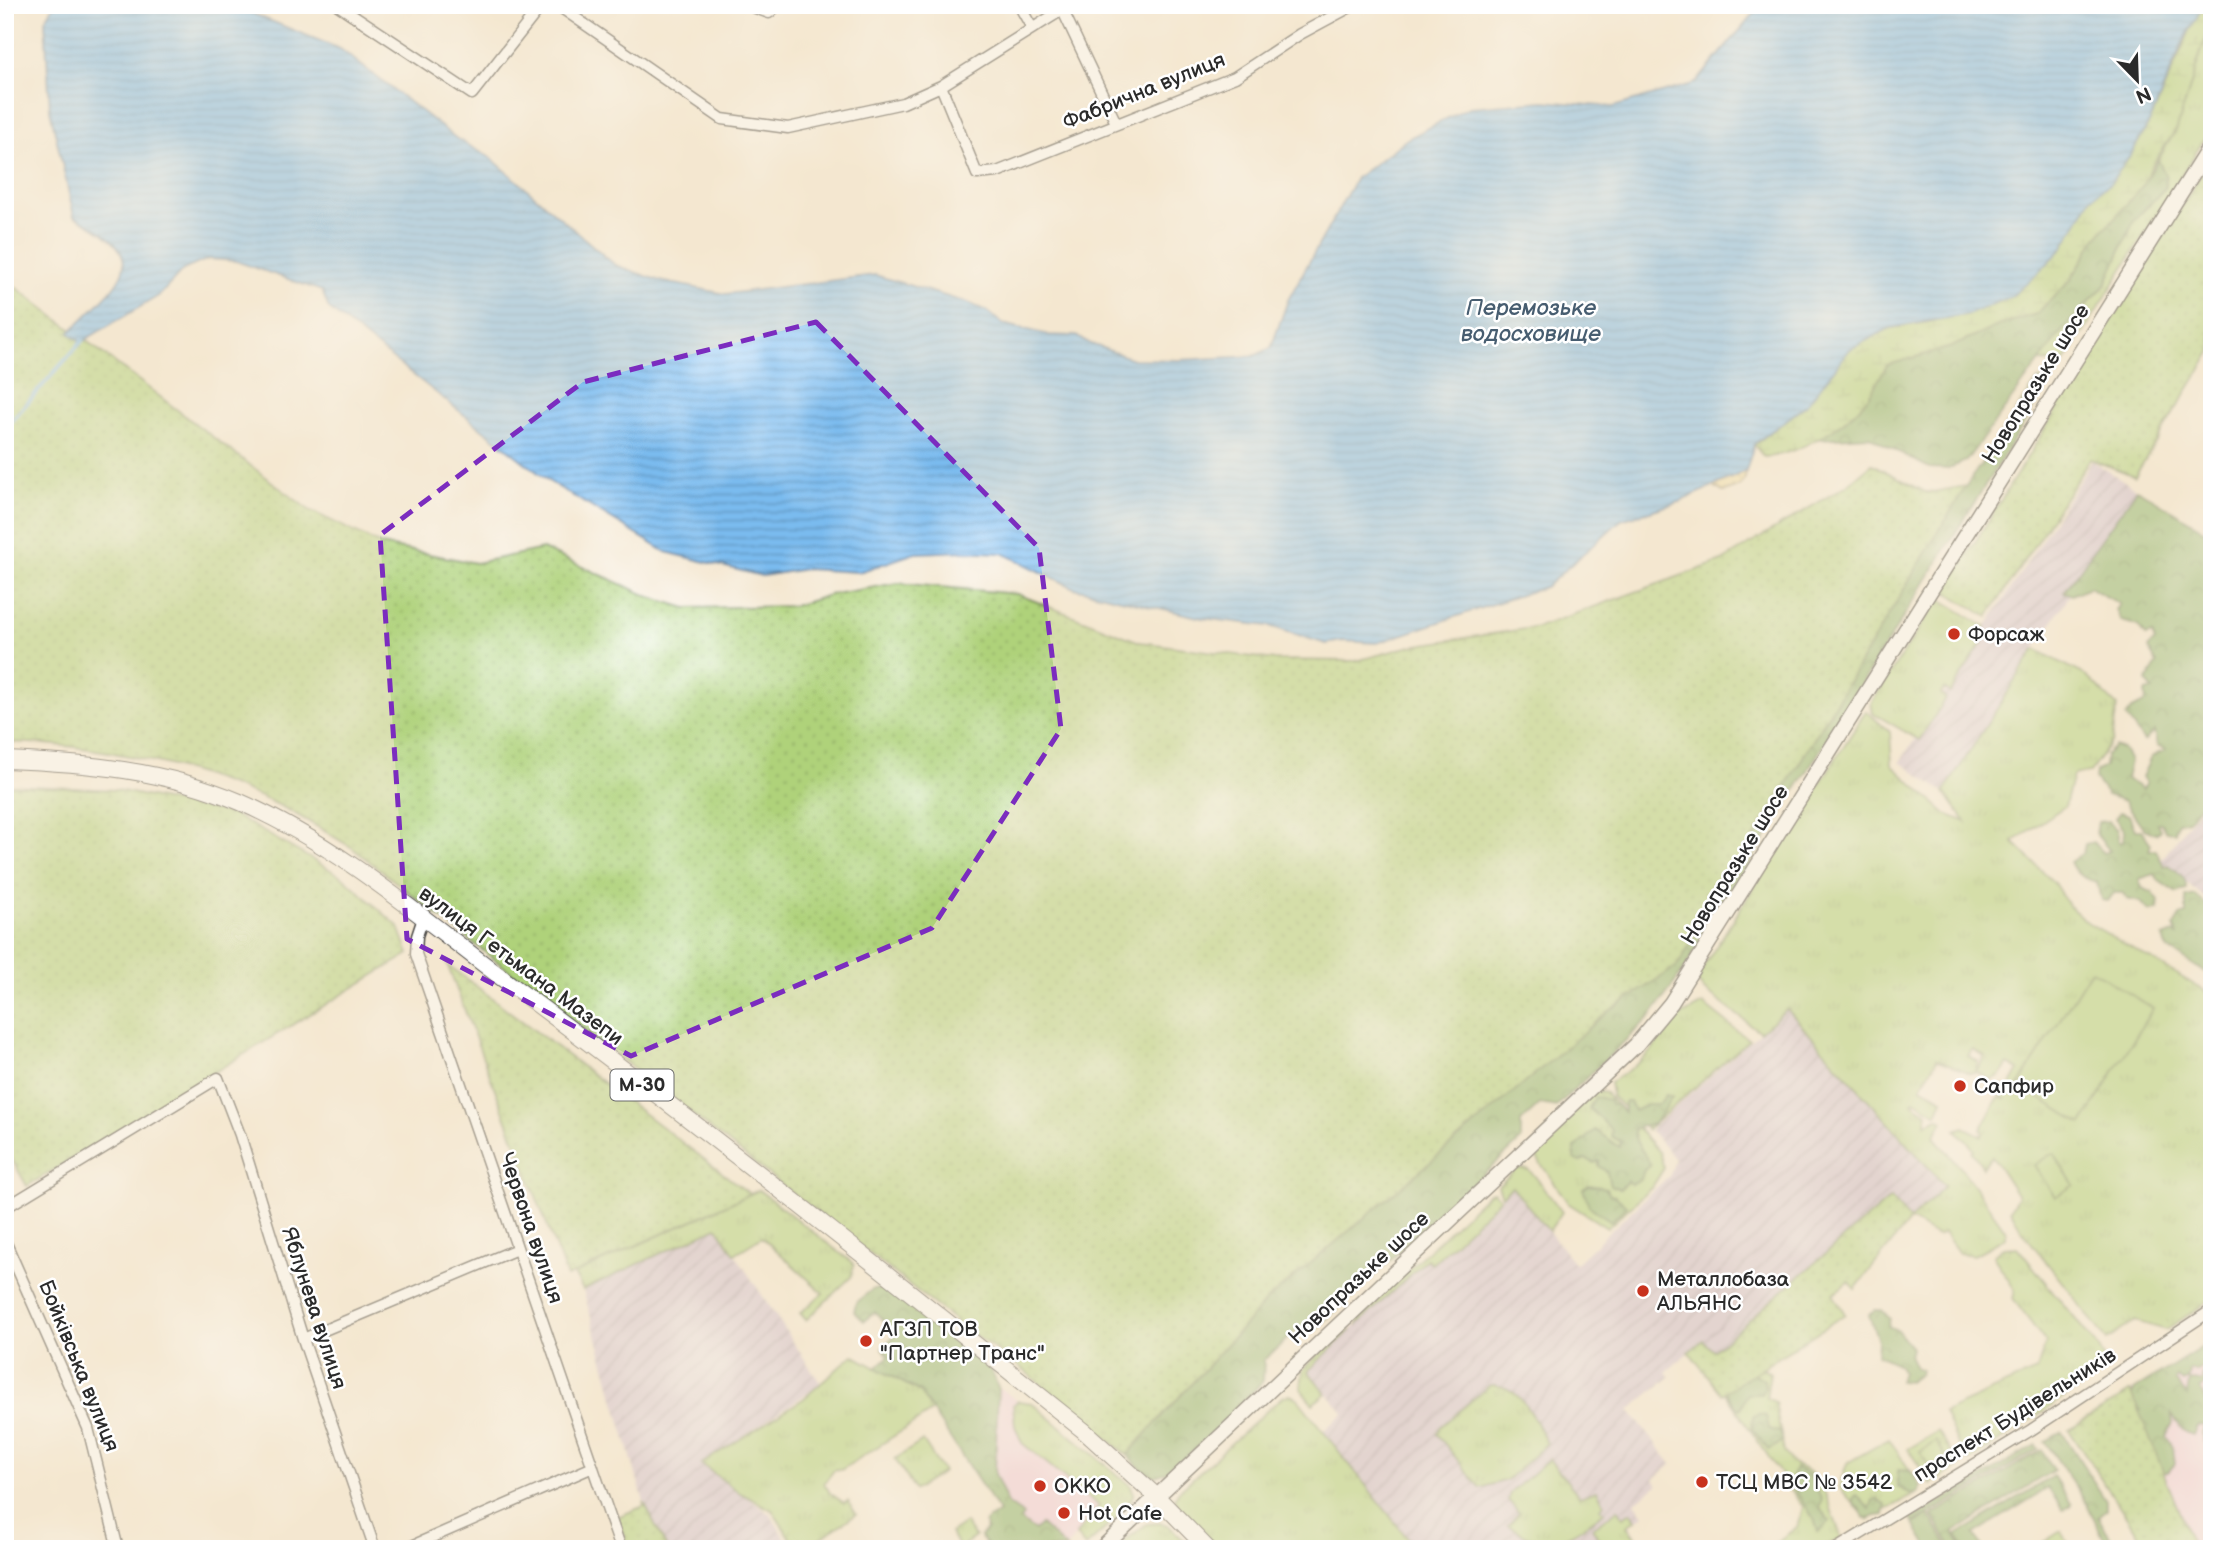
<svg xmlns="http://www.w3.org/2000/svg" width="2217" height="1554" font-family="'Balsamiq Sans',sans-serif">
<defs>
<pattern id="industrial-furrows" width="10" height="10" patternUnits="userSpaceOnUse" patternTransform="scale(1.75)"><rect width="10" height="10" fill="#cfbdcf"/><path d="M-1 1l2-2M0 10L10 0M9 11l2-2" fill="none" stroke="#a89aa8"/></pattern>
<pattern id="grass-tufts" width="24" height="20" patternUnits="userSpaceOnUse" patternTransform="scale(1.75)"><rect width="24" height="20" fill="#afd27a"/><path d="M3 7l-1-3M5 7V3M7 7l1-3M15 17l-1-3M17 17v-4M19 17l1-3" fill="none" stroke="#97b46a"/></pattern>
<pattern id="forest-crowns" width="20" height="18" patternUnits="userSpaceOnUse" patternTransform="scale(1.75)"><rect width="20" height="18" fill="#8bb46a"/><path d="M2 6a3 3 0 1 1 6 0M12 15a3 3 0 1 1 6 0" fill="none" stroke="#729357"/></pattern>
<pattern id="wetland-marsh" width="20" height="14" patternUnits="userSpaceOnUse" patternTransform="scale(1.75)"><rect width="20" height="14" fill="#afd27a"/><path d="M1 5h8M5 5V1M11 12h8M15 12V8" fill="none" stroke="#97b46a"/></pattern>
<pattern id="sand-dots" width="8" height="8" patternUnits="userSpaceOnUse" patternTransform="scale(1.75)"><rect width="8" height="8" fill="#eeda9e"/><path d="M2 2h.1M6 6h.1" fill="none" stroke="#cb8" stroke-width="1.8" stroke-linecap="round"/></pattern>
<pattern id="garden-dots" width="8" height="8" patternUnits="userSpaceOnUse" patternTransform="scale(1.75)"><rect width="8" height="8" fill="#afd27a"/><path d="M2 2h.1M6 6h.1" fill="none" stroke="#97b46a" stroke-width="1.8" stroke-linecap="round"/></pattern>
<pattern id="water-rules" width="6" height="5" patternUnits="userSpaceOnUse" patternTransform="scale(1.75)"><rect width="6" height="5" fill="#7abbef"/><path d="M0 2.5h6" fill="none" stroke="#6498c2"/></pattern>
</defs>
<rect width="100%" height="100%" fill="#fff"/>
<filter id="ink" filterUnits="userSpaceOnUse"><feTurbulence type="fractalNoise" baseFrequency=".0143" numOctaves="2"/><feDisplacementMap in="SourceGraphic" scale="14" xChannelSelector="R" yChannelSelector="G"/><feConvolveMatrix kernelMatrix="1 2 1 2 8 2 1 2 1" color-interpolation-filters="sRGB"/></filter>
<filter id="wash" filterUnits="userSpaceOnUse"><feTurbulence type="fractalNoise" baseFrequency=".00686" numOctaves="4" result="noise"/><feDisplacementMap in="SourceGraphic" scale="28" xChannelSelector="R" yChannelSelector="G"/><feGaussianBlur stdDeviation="1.57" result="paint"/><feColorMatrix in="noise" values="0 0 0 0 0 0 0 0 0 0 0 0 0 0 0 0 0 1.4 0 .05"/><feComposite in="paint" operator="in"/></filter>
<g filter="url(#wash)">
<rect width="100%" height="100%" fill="#f4e7d0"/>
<!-- built -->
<path fill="#f3cfe0" d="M2212 1340V1549H2194L2131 1391Z
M998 1387 1018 1401 1013 1405 1015 1426 1022 1443 1099 1506 1066 1548 1041 1526 1035 1531 1020 1521 1024 1515 1008 1504 995 1474Z"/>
<!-- industrial -->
<path fill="url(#industrial-furrows)" d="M2092 461 2137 489 1944 792 1900 762Z
M2212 791V904L2161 861Z
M1787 1008 1945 1186 1910 1220 1890 1199 1713 1351 1703 1340 1666 1372 1670 1377 1629 1410 1672 1464 1654 1479 1658 1485 1635 1502 1644 1515 1629 1526 1644 1549H1416L1323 1431 1344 1413 1308 1371 1428 1258 1433 1263 1512 1186 1575 1264 1670 1175 1675 1159 1650 1130Z
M717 1227 821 1384 701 1464 770 1514 792 1549H667L644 1502 583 1290Z"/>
<!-- grass -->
<path fill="url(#grass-tufts)" stroke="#6d7e52" stroke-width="2" d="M2212 28V127L2064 363 2039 362 2062 331 2106 284 2134 220 2166 187 2165 174 2158 160 2177 128 2203 46Z
M1939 598 1986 627 1984 631 1988 634 1950 693 1944 689 1941 694 1946 699 1919 740 1873 713 1871 703Z
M2035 649 2085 675 2117 706 2112 741 2090 772 2073 775 2065 806 2013 842 2054 883 2069 906 2087 922 2212 995V1299L2166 1330 2135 1321 2107 1340 2023 1232 2010 1210 2018 1196 1992 1156 1983 1167 1972 1152 1974 1149 1956 1130 1964 1127 1982 1136 1984 1132 1981 1130 1998 1098H2004L1996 1093 2000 1085 2009 1088 2019 1070 2008 1064 2000 1076 1991 1080 1976 1072 1985 1056 1972 1049 1968 1056 1978 1061 1975 1072 1970 1073 1937 1059 1921 1087 1943 1099 1937 1114 1914 1100 1912 1103 1927 1113 1926 1124 1938 1118 1943 1121 1934 1137 1962 1169 2006 1231 2005 1238 1974 1255 1959 1253 1944 1233 1937 1236 1910 1220 1945 1186 1787 1009 1760 1032 1704 990 1698 982 1700 972 1866 711 1890 732 1892 765 1946 814 1966 822 1944 792Z
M1703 1004 1749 1040 1647 1130 1612 1096 1610 1082C1635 1068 1659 1049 1669 1022Z
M1595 1091 1606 1093 1659 1152 1664 1168 1652 1187 1607 1228 1568 1203 1535 1155 1537 1149Z
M1517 1168 1528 1170 1534 1175 1562 1212 1549 1231 1512 1187 1502 1196 1498 1186Z
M759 1190 854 1264 851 1277 806 1320 800 1313 823 1293 762 1237 735 1254 717 1227 583 1290 574 1274Z
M1489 1193 1494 1192 1500 1199 1432 1264 1427 1259 1358 1324 1359 1316Z
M2017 1247 2098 1347 2107 1363 2105 1370 1970 1461 1964 1458 1944 1412 2036 1371 2046 1343 2013 1299 2015 1290 1993 1256 2003 1248Z
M1350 1331 1308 1371 1326 1393 1313 1404 1301 1389 1303 1369 1341 1333Z
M853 1355 920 1392 933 1411 841 1470 835 1469 824 1483 830 1493 844 1503 848 1501 856 1514 805 1549H797L772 1510 740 1493 701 1464 803 1399Z
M1749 1369H1765L1770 1373 1766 1398 1775 1402 1784 1452 1793 1464 1810 1472 1825 1493 1842 1539 1817 1549H1767L1797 1527 1803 1507 1725 1393V1381Z
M1490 1385C1522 1384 1533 1419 1547 1443L1507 1480 1480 1488 1437 1434 1440 1427Z
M1290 1395 1297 1398 1416 1549H1216L1179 1510 1175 1498 1179 1491 1283 1396Z
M1018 1401 1032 1403 1130 1485 1134 1493 1125 1511 1085 1547 1076 1535 1099 1506 1022 1443 1015 1426 1013 1405Z
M1938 1431 1960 1466 1931 1484 1908 1449Z
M1889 1439 1920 1486 1919 1492 1868 1520 1839 1487 1847 1463Z
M923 1441 943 1472 915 1490 895 1459Z
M1549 1459 1580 1497 1597 1490 1604 1504 1601 1508 1604 1512C1567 1539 1549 1554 1508 1525L1519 1513 1508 1500 1510 1493Z
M1618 1509 1623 1517 1631 1512 1636 1520 1627 1526 1639 1543V1549H1607L1592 1528Z
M965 1523 975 1537 960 1548 950 1533Z
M1159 1523 1168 1525 1193 1549H1114L1147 1524Z
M2061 1531 2073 1549H2033Z"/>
<!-- forest -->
<path fill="url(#forest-crowns)" stroke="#5b704a" stroke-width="2" d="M2158 160 2165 174 2166 187 2134 220 2106 284 2062 331 1966 461 1948 469 1929 468 1869 436 1818 439 1863 403 1887 365 1951 347 2002 324 2036 314 2070 281 2094 241 2144 183Z
M2052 378 1681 974 1651 1016 1556 1107 1540 1104 1521 1122V1140L1316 1329 1295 1332 1264 1360 1263 1381C1246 1398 1172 1481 1152 1476 1143 1473 1134 1461 1127 1455L1267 1300 1608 1012 1677 966 1966 486 2038 380Z
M2137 489 2212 535V789L2188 820 2178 822 2175 832 2165 831 2161 823H2157L2160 830 2156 834 2144 829 2124 801 2107 795 2095 779 2096 772 2105 766 2106 755 2115 746 2123 749 2130 761 2126 779 2143 789 2146 783 2142 777 2151 757 2165 750 2157 746 2154 732 2144 741 2126 717 2132 709 2146 702 2145 692 2153 690 2146 682 2157 664 2148 648 2155 641 2152 634 2145 636 2138 626 2121 621 2116 610 2120 604 2089 587 2072 595 2064 592Z
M2120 812 2129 815 2135 830H2141L2151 844 2149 850H2156L2164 866 2169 865C2178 872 2187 877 2186 889L2177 893 2159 881 2155 874 2139 879 2142 888 2152 892 2159 901 2158 910 2149 911 2141 902 2127 899 2123 893H2114L2108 901 2101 900 2097 882C2083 879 2076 875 2070 862L2083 853 2085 844 2093 842 2103 853 2110 851 2096 834 2098 822 2108 821 2117 830 2119 842H2123L2124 831 2115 818Z
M2195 895 2212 910V986L2211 976 2168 949 2163 937 2174 933 2178 937 2174 926 2180 916 2186 914V897Z
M1666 1095 1672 1097 1654 1124 1634 1128C1632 1143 1646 1152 1650 1166L1644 1170 1641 1179 1631 1184 1627 1181 1620 1189 1610 1185 1607 1172 1599 1166V1161L1595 1163 1586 1159 1579 1162 1574 1159 1575 1148 1595 1130 1619 1147 1621 1142 1611 1136 1612 1130 1589 1108 1595 1097 1610 1100 1611 1105H1617L1624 1112V1102H1630L1634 1111 1648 1104H1659Z
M1589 1185 1606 1188 1610 1195 1615 1196 1627 1206 1611 1221 1589 1206 1583 1189Z
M873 1289H886L912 1305 991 1370 998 1387 995 1474 1008 1504 1024 1515 1021 1521 1035 1531 1041 1525 1067 1549H990L980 1537 987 1529 985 1522 999 1512 919 1391 876 1368 889 1356 882 1348 896 1334 875 1312 864 1321 854 1312 856 1302Z
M1875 1310H1882L1890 1319 1888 1326 1897 1330 1912 1348 1909 1355 1915 1368 1921 1370 1920 1374 1908 1382 1899 1381 1902 1372 1899 1365 1877 1355 1878 1340 1869 1315Z
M2212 1341V1362L2196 1372 2190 1370 2189 1379 2183 1382 2177 1377 2175 1380 2187 1396 2189 1381 2203 1382 2202 1374 2212 1369V1382L2200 1388 2212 1416V1447L2206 1444 2202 1433 2205 1425 2197 1426 2193 1435C2179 1431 2180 1424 2171 1414L2173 1423 2166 1436 2173 1447 2175 1464 2168 1472 2158 1473 2136 1419 2140 1410 2132 1404 2134 1390Z
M1750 1372 1764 1380 1765 1387 1761 1394H1747L1740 1409 1737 1408 1726 1392 1727 1382Z
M1758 1414 1766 1416 1769 1429 1780 1432 1783 1441 1769 1450 1752 1429 1753 1416Z
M2062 1432 2106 1501V1510L2098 1517 2111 1538 2105 1541 2087 1504 2045 1441Z
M2036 1445 2038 1449 1913 1523 1911 1519Z
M2042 1450 2054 1470 1954 1532 1963 1549H1953L1932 1515Z
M1795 1468 1810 1476 1822 1499 1819 1508 1830 1521 1818 1532 1814 1519 1790 1482Z
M1898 1470 1911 1471 1920 1486 1919 1492 1914 1495 1897 1487Z
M2053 1476 2072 1505 2063 1510 2048 1488 1974 1534 1983 1549H1965L1957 1535Z
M1856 1495 1870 1509 1873 1500 1877 1499 1886 1505 1884 1515 1864 1518 1860 1508 1855 1506 1853 1499Z
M1929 1515 1950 1549H1929L1914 1524Z"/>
<!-- wetland -->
<path fill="url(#wetland-marsh)" stroke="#6d7e52" stroke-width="2" d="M2201 5H2212V28L2203 46 2177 128 2151 167 2145 183 2094 241 2070 281 2036 314 2002 324 1951 347 1887 365C1880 377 1873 391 1864 402 1843 427 1796 456 1764 457L1754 445 1806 405 1850 349 1890 328 1929 322 2012 296 2042 269 2062 249 2091 198 2110 183 2130 156 2150 121Z"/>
<!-- sand -->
<path fill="url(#sand-dots)" stroke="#8c8264" stroke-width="2" d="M1746 471C1745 487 1738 488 1723 492L1713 486Z"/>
<!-- park -->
<path fill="#afd27a" stroke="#6d7e52" stroke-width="2" d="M2091 970 2153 1008 2082 1124 2019 1085Z
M2053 1153 2074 1185 2055 1197 2034 1165Z
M1936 1441 1950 1463 1934 1473 1920 1452Z"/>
<!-- garden -->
<path fill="url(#garden-dots)" stroke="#6d7e52" stroke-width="2" d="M2212 157V351L2135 476 2090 459 1988 617 1945 591Z
M5 279 309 510 381 545 476 563 543 549 650 597 686 608 794 606 829 595 898 583 1017 594 1140 642 1275 660 1356 661 1411 646 1538 627 1722 561 1847 485 1872 464 1927 493 1966 486 1677 966 1608 1012 1267 1300 1127 1455 1015 1363 967 1330 351 847C325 832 299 814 272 802 189 764 96 744 5 742Z
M5 785 117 790 232 814 343 877 399 927 409 954 27 1186 5 1147Z
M447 964 750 1194 567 1277Z
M1890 1198 1910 1220 1855 1289 1849 1281 1833 1294 1845 1314 1722 1394 1689 1352 1703 1340 1713 1351Z
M2131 1391 2194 1549H2148L2069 1430Z
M644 1502 667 1549H629L617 1517 644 1506Z"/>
<!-- water -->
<path fill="url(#water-rules)" stroke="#52738d" stroke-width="2" d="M54 5H243L246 11 340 49 457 139 491 158 615 265 660 281 726 294 875 275 968 303 987 311 1003 324 1049 335 1076 336 1091 344 1133 359 1179 360 1254 356 1271 348 1288 300 1356 178 1407 139 1469 107 1544 101 1613 107 1696 83 1761 5H2201L2202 8 2181 46 2150 121 2130 156 2110 183 2091 198 2062 249 2042 269 2012 296 1970 314 1890 328 1850 349 1806 405 1754 444 1746 471 1679 502 1621 520 1547 586 1377 643 1342 641 1326 644 1269 626 1202 618 1074 588 1003 553 962 551 915 553 859 572 805 569 762 576 666 552 550 482 329 309 322 291 236 261 208 259 183 270 160 295 81 342 69 333C119 282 160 260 74 216L50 110 45 21Z"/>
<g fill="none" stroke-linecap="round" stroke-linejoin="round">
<!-- stream -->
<path stroke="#7abbef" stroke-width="3.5" d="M5 428 83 340"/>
</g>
</g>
<g filter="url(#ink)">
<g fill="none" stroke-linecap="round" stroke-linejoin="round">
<defs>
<path id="minor" d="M338 5 472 94 542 5
M557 5 722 119 788 128 903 103 941 86 1070 5
M747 5 769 13 778 5
M1019 5 1032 28
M1063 11 1116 123
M941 86 977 174 997 172 1235 77 1300 34 1354 5
M423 918 417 936 416 954 621 1549
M5 1208 218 1078 240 1135 303 1339 375 1549
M5 1241 88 1428 118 1549
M303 1339 517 1249
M405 1549 593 1467
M1836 1549 2031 1430 2212 1310"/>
<path id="major" d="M1101 1549 1636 1045 1671 1003 2212 143"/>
<path id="highway" d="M5 760C86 763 165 770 240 802 343 847 425 921 514 987 707 1130 895 1280 1083 1430L1157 1497 1208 1549"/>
</defs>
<!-- minor casing -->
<use href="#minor" stroke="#494744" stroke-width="13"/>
<!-- major casing -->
<use href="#major" stroke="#494744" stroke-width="17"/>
<!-- highway casing -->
<use href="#highway" stroke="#494744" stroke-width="18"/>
<!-- minor -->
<use href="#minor" stroke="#fff" stroke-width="10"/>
<!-- major -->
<use href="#major" stroke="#fff" stroke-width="14"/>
<!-- highway -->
<use href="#highway" stroke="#fff" stroke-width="16"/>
</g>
</g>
<!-- marked area -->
<path d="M0 0H2217V1554H0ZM816 322 1039 548 1061 729 932 928 631 1056 407 939 380 535 583 382Z" fill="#f4e7d0" fill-opacity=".55" fill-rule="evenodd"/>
<path fill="none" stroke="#7b2cbf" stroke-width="5" stroke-dasharray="14 9" stroke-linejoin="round" d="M816 322 1039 548 1061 729 932 928 631 1056 407 939 380 535 583 382Z"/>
<!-- markers -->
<g fill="#c8321e" stroke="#fff" stroke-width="2.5">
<circle cx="1954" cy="634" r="7"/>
<circle cx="1960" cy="1086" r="7"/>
<circle cx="1643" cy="1291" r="7"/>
<circle cx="866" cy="1341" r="7"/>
<circle cx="1702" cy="1482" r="7"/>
<circle cx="1040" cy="1486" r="7"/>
<circle cx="1064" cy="1513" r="7"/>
</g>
<g text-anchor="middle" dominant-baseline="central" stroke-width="5" stroke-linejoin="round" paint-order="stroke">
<!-- shield labels -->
<rect fill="#fff" stroke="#6b6b6b" stroke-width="2" x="610.5" y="1069.5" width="63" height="31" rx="5"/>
<g font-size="19" font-weight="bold" fill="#2b2b2b">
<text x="642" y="1085">М-30</text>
</g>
<!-- street labels -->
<g font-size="21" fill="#2b2b2b" stroke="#fff">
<text transform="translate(1144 91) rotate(-22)">Фабрична вулиця</text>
<text transform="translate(2036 384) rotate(-58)">Новопразьке шосе</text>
<text transform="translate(1735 865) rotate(-58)">Новопразьке шосе</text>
<text transform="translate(521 966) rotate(37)">вулиця Гетьмана Мазепи</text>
<text transform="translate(531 1228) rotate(71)">Червона вулиця</text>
<text transform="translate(1359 1278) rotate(-43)">Новопразьке шосе</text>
<text transform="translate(314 1308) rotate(72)">Яблунева вулиця</text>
<text transform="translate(79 1366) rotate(68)">Бойківська вулиця</text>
<text transform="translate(2015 1415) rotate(-32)">проспект Будівельників</text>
</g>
<!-- poi labels -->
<g font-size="21" fill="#2b2b2b" stroke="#fff" text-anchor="start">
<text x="1968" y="634">Форсаж</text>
<text x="1974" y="1086">Сапфир</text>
<text x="1657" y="1279">Металлобаза<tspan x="1657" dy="24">АЛЬЯНС</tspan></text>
<text x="880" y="1329">АГЗП ТОВ<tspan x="880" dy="24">"Партнер Транс"</tspan></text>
<text x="1716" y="1482">ТСЦ МВС № 3542</text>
<text x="1054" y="1486">ОККО</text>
<text x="1078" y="1513">Hot Cafe</text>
</g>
<!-- water labels -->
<g font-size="23" font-style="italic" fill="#475d70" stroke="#fff">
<text x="1531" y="308">Перемозьке<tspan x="1531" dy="26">водосховище</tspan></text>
</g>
</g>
<!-- margin -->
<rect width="2217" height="1554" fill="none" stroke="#fff" stroke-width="28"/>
<!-- north arrow -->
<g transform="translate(2137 80) rotate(157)" stroke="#ffffff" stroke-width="5" paint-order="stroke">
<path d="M0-5L12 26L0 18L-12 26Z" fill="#2b2b2b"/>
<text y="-10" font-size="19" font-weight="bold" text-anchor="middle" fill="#2b2b2b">N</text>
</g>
</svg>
